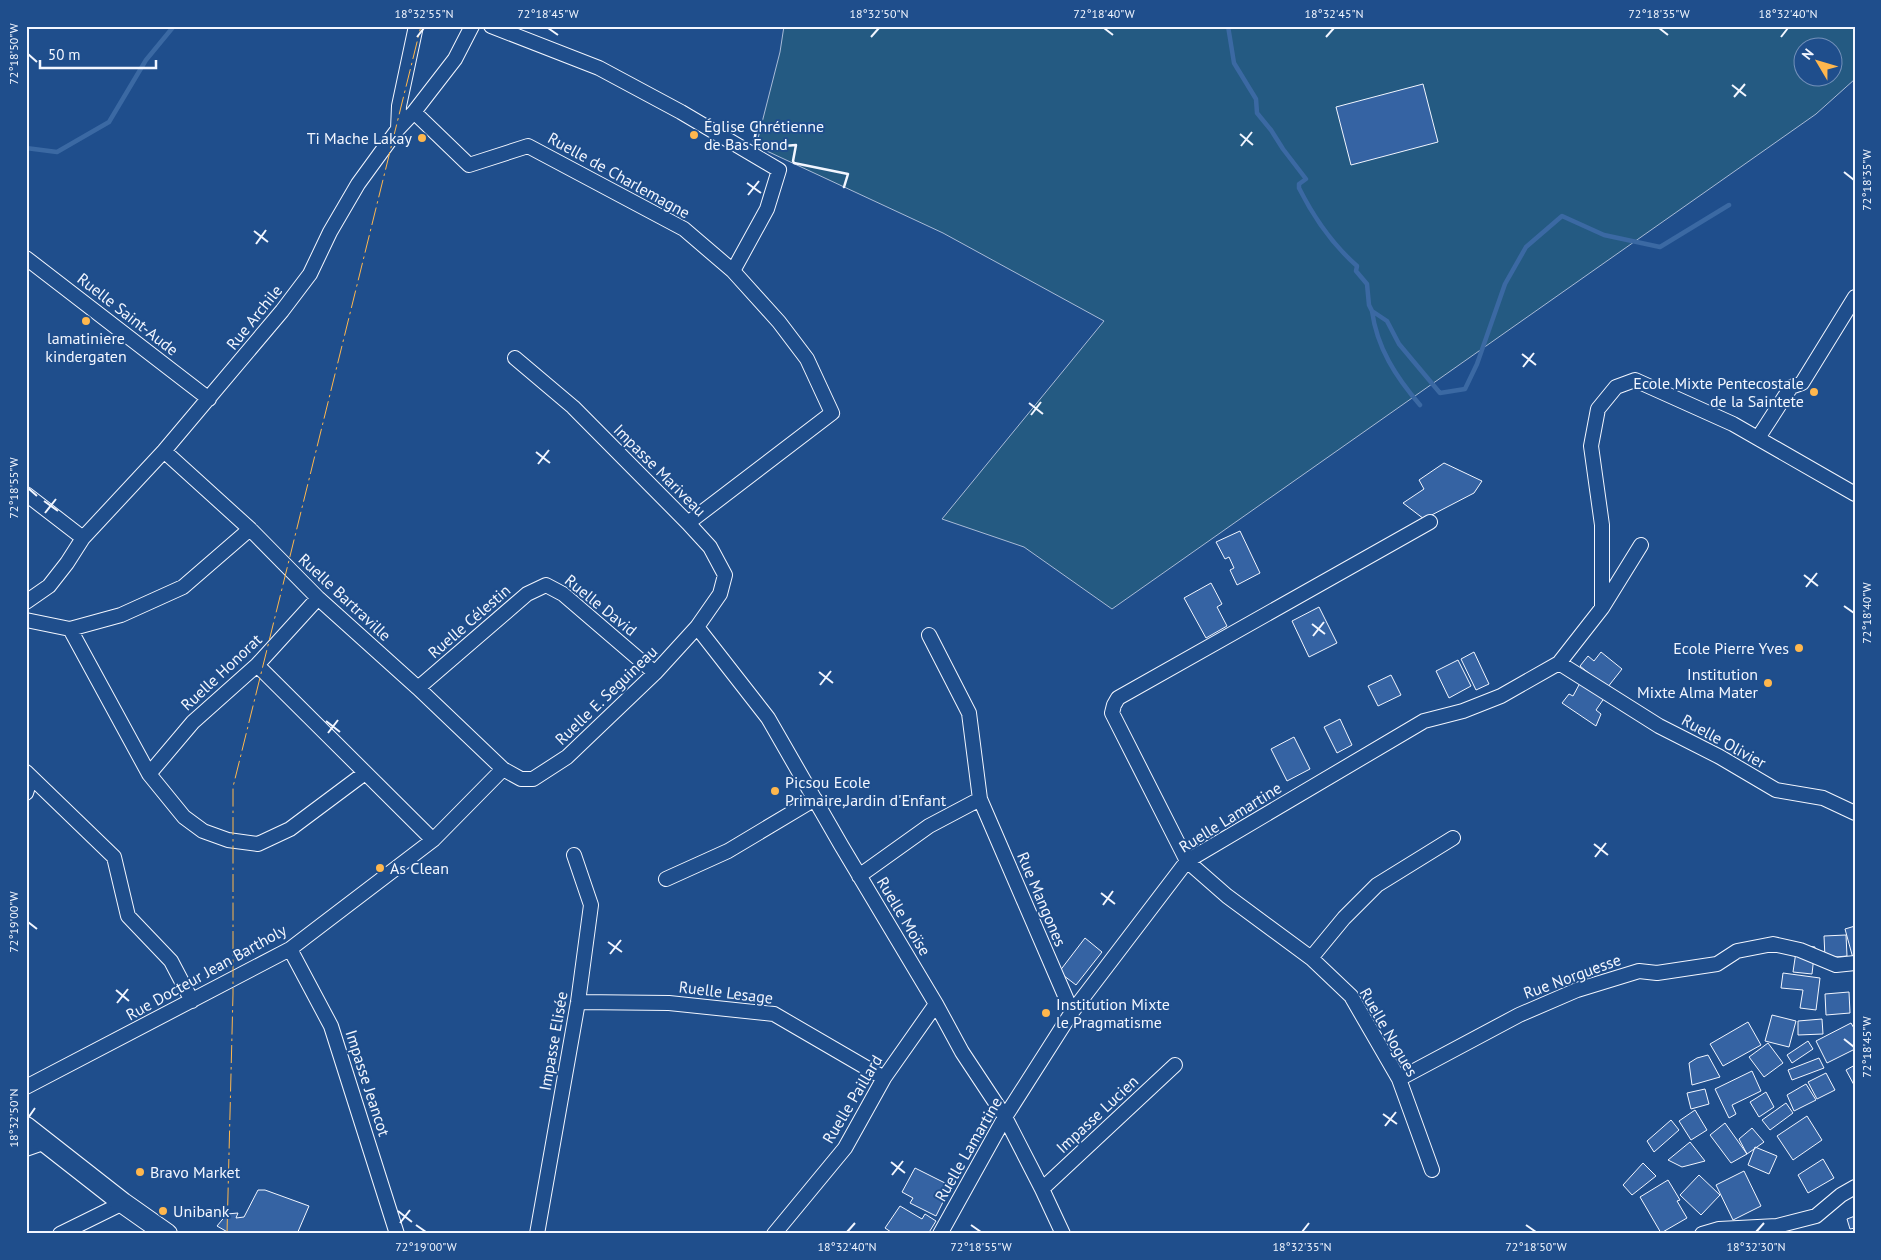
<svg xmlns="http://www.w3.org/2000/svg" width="1881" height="1260" font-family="'PT Sans',sans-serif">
<rect width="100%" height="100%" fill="#1f4e8c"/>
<!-- green -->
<path fill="#245a82" stroke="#a8bbd7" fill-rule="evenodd" d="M784 26H1855V79L1816 114 1112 609 1024 547 942 519 1104 321 943 233 756 146 780 52ZM1804 48H1834V78H1804Z"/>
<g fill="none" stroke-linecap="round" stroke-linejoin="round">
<!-- stream -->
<path stroke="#3b69a3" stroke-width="4.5" d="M1228 26 1234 63 1256 99 1257 113 1271 130 1283 149 1306 179 1299 184V188C1314 218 1332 244 1357 266L1356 271 1367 284 1369 305 1372 311 1387 321 1399 344 1440 393 1465 389 1477 364 1505 284 1526 247 1562 216 1604 235 1660 247 1729 205
M26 148 57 152 109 122 146 60 174 26
M1372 311C1377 348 1396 377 1420 405"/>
</g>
<!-- building -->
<path fill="#3563a3" stroke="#f2f6ff" d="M1423 84 1438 142 1351 165 1336 107Z
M1444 463 1482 481 1474 493 1424 519 1403 503 1424 489 1419 480Z
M1240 531 1260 573 1237 585 1230 570 1234 568 1229 557 1225 559 1216 542Z
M1211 583 1222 604 1217 607 1227 626 1206 638 1184 598Z
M1319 607 1337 643 1309 657 1292 621Z
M1474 652 1489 684 1476 690 1461 659Z
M1601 652 1622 669 1607 688 1580 666 1588 656 1594 661Z
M1458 660 1471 686 1449 698 1436 671Z
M1391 675 1401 695 1378 706 1368 686Z
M1580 683 1605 697 1596 710 1601 714 1596 726 1562 703 1569 694 1573 696Z
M1340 719 1352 745 1337 753 1324 727Z
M1294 737 1310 769 1287 781 1271 749Z
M1855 926V962H1854L1845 929Z
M1846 935 1847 956 1825 958 1824 936Z
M1085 938 1102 952 1076 985 1059 972Z
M1797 945 1815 947 1812 974 1793 972Z
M1783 973 1820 978 1816 1010 1800 1008 1803 990 1781 988Z
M1849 992 1850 1013 1826 1015 1825 994Z
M1772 1015 1796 1021 1789 1047 1765 1041Z
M1822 1019 1823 1034 1798 1035V1021Z
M1748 1022 1761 1045 1723 1066 1710 1044Z
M1851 1023 1855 1030V1049L1827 1063 1816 1041Z
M1808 1041 1813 1049 1792 1063 1787 1055Z
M1768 1043 1783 1063 1764 1077 1749 1057Z
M1708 1055 1720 1077 1692 1085 1689 1063 1697 1058Z
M1819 1058 1824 1068 1792 1080 1788 1070Z
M1855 1065V1084L1854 1085 1846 1070Z
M1752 1071 1761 1091 1732 1105 1736 1114 1729 1118 1715 1089Z
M1826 1073 1835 1090 1817 1099 1808 1082Z
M1806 1084 1816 1100 1794 1111 1787 1095Z
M1705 1089 1709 1104 1691 1109 1687 1093Z
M1766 1092 1774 1107 1759 1117 1750 1102Z
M1786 1103 1793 1113 1770 1130 1762 1120Z
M1695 1110 1707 1130 1691 1140 1679 1121Z
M1807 1116 1822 1140 1793 1160 1777 1136Z
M1671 1120 1679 1130 1654 1152 1647 1141Z
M1725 1123 1747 1154 1731 1163 1710 1135Z
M1752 1128 1764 1142 1747 1154 1739 1139Z
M1690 1142 1705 1161 1682 1167 1668 1160Z
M1755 1147 1777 1156 1769 1174 1748 1165Z
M1823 1159 1834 1178 1808 1193 1798 1175Z
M1643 1163 1656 1176 1632 1195 1623 1185Z
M915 1168 951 1186 936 1216 910 1203 913 1198 902 1192Z
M1744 1171 1761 1206 1733 1220 1716 1185Z
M1699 1175 1720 1195 1701 1215 1680 1195Z
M1668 1180 1680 1200 1677 1201 1687 1218 1661 1233 1640 1197Z
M258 1190H265L309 1206 297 1234H231L217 1226 227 1214 238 1213 236 1218 244 1217Z
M900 1206 922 1219 925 1214 936 1221 928 1234H894L885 1228Z
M1855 1216V1228L1850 1229 1847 1219Z"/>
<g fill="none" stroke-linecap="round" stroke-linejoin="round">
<defs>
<path id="street" d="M491 26 599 68 681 112 779 170 767 209 733 271
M414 112 469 165 528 146 684 229 733 271 779 322 807 359 832 413 688 523
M398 129 399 106 416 26
M26 258 209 399
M1758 438 1791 387 1802 383 1855 297
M164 451 250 529 318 598 418 688 503 769 521 779H533L567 757 655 673 697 627 720 594 725 575 710 547 688 523 573 407 515 358
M26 494 83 538
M1430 522 1118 698 1114 705 1112 713 1187 861 1227 896 1311 958 1351 996 1399 1079 1432 1170
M26 602 49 586 67 563 83 538 164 451 282 311 310 274 330 232 358 184 398 129 414 112 455 59 472 26
M1602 608V525L1591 446 1598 409 1616 387 1635 380 1733 424 1855 494
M26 620 70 629 121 615 183 587 250 529
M697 627 768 718 841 845 936 1004 962 1052 1005 1117 1042 1189 1063 1234
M70 629 149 774 184 817 203 831 228 840 258 844 290 829 365 773
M929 635 969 713 980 799 1072 1012
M1559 663 1659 726 1720 757 1776 790 1823 798 1855 813
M257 665 433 840
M418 688 527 594 546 585 563 594 655 673
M26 772 114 857 128 916 171 961 192 1001
M149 774 193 722 257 665 318 598
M26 793 31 777
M859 876 929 826 980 799
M666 879 728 851 815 799
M290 949 331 1026 397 1234
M1311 958 1344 918 1377 885 1453 838
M578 1002 669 1003 774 1014 884 1078
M1399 1079 1519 1015 1577 990 1639 971 1657 973 1717 964 1737 951 1773 944 1800 950 1836 965 1855 963
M26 1087 290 949 433 840 503 769
M26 1149 46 1142
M1042 1189 1175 1065
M60 1234 123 1203
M537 1234 578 1002 591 905 574 855
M774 1234 845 1148 884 1078 936 1004
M940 1234 1005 1117 1072 1012 1187 861 1424 721 1463 711 1501 696 1559 663 1602 608 1641 545
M1702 1234 1719 1229 1777 1226 1816 1216 1841 1195 1855 1187"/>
<path id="secondary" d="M26 1127 123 1203 167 1234"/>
</defs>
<!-- street casing -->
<use href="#street" stroke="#f2f6ff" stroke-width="16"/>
<!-- secondary casing -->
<use href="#secondary" stroke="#f2f6ff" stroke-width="22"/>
<!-- street -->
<use href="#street" stroke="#1f4e8c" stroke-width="14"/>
<!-- secondary -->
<use href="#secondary" stroke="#1f4e8c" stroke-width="20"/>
<!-- wall -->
<path stroke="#f2f6ff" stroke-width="2.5" d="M758 122 754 141 772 147 796 145 793 161 794 163 848 174 844 187"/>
<!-- power -->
<path stroke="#ffb74d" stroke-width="1" stroke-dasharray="18 4 2.5 4" stroke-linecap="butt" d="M227 1234 233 994V787L421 26"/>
</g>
<!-- ticks -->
<path fill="none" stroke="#f2f6ff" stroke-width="2" d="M548 28 558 35M1104 28 1113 35M1659 28 1668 35M417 37 424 28M871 37 879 28M1326 37 1334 28M1781 37 1788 28M28 54 37 62M1732 85 1746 96M1734 97 1745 84M1240 134 1253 145M1241 146 1252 132M1844 172 1854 180M747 183 761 193M748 195 759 181M254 231 268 242M256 244 266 230M1522 354 1536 365M1523 367 1534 353M1029 403 1043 414M1031 415 1041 402M536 452 550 463M538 464 549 450M28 488 37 496M44 501 58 511M45 513 56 499M1804 575 1818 586M1806 587 1817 573M1844 606 1854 613M1312 624 1325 634M1313 636 1324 622M819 672 833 683M820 685 831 671M326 721 340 732M328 733 338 720M1594 844 1608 855M1595 857 1606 843M1101 893 1115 904M1103 905 1113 891M28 922 37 929M608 942 622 952M610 954 621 940M116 990 129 1001M117 1003 128 989M1844 1039 1854 1047M1383 1114 1397 1124M28 1118 35 1108M1385 1126 1396 1112M891 1162 905 1173M892 1175 903 1161M398 1211 412 1222M400 1223 410 1210M416 1225 426 1232M971 1225 981 1232M1526 1225 1536 1232M847 1232 855 1223M1302 1232 1309 1223M1756 1232 1764 1223"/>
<!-- markers -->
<g fill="#ffb74d" stroke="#1f4e8c" stroke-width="2">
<circle cx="694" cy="135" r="5"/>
<circle cx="422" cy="138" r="5"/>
<circle cx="86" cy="321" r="5"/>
<circle cx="1814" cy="392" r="5"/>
<circle cx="1799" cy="648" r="5"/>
<circle cx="1768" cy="683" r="5"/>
<circle cx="775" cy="791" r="5"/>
<circle cx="380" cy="868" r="5"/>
<circle cx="1046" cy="1013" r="5"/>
<circle cx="140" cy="1172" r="5"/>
<circle cx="163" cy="1211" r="5"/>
</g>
<g text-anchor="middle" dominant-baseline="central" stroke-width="4" stroke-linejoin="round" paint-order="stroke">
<!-- poi labels -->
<g font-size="16" fill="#f2f6ff" stroke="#1f4e8c" text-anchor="start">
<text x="704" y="126">Église Chrétienne<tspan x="704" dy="18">de Bas Fond</tspan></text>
<text x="412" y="138" text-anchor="end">Ti Mache Lakay</text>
<text x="86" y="338" text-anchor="middle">lamatiniere<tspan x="86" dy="18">kindergaten</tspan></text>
<text x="1804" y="383" text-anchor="end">Ecole Mixte Pentecostale<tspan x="1804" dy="18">de la Saintete</tspan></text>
<text x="1789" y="648" text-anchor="end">Ecole Pierre Yves</text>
<text x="1758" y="674" text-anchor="end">Institution<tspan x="1758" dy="18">Mixte Alma Mater</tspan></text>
<text x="785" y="782">Picsou Ecole<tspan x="785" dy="18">Primaire,Jardin d'Enfant</tspan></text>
<text x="390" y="868">As Clean</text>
<text x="1056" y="1004">Institution Mixte<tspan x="1056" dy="18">le Pragmatisme</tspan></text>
<text x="150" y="1172">Bravo Market</text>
<text x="173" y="1211">Unibank</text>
</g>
<!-- street labels -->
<g font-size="16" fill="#f2f6ff" stroke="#1f4e8c">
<text transform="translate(619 175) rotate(29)">Ruelle de Charlemagne</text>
<text transform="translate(128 314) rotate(38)">Ruelle Saint-Aude</text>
<text transform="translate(254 317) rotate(-51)">Rue Archile</text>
<text transform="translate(660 470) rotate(45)">Impasse Mariveau</text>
<text transform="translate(345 597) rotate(43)">Ruelle Bartraville</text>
<text transform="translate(601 605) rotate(39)">Ruelle David</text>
<text transform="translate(469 621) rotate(-41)">Ruelle Célestin</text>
<text transform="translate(221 672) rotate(-43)">Ruelle Honorat</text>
<text transform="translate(606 695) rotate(-44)">Ruelle E. Seguineau</text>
<text transform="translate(1724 741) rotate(29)">Ruelle Olivier</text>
<text transform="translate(1230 817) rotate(-32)">Ruelle Lamartine</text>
<text transform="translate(1042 899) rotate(67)">Rue Mangones</text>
<text transform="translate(904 916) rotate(59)">Ruelle Moïse</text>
<text transform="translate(206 972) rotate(-29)">Rue Docteur Jean Bartholy</text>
<text transform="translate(1572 976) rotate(-20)">Rue Norguesse</text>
<text transform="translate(726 992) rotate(7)">Ruelle Lesage</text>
<text transform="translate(1389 1032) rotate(60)">Ruelle Nogues</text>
<text transform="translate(553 1041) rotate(-80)">Impasse Elisée</text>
<text transform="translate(368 1083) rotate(72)">Impasse Jeancot</text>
<text transform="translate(852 1099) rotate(-59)">Ruelle Paillard</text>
<text transform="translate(1097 1114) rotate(-43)">Impasse Lucien</text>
<text transform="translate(968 1149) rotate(-60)">Ruelle Lamartine</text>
</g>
</g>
<!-- border -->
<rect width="1881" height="1260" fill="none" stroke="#1f4e8c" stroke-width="55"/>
<!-- north arrow -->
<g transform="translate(1818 62) rotate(308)"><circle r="24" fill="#1f4e8c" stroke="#7391ba"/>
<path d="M0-4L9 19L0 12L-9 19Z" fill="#ffb74d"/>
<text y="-8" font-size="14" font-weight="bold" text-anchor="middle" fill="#f2f6ff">N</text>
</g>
<!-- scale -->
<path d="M40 60v8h116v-8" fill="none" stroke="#f2f6ff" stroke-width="2.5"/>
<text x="48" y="60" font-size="15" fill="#f2f6ff" stroke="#1f4e8c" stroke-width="4" paint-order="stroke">50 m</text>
<rect x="28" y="28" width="1826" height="1204" fill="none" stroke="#f2f6ff" stroke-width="2"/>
<g font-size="12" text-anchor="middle" fill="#f2f6ff">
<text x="424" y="18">18°32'55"N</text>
<text x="548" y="18">72°18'45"W</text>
<text x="879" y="18">18°32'50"N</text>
<text x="1104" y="18">72°18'40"W</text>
<text x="1334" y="18">18°32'45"N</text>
<text x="1659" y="18">72°18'35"W</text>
<text x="1788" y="18">18°32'40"N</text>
<text transform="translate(14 54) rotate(-90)" y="4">72°18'50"W</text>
<text transform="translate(1867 180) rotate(-90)" y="4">72°18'35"W</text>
<text transform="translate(14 488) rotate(-90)" y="4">72°18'55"W</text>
<text transform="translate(1867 613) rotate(-90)" y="4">72°18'40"W</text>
<text transform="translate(14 922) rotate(-90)" y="4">72°19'00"W</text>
<text transform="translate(1867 1047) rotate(-90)" y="4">72°18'45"W</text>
<text transform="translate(14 1118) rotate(-90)" y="4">18°32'50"N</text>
<text x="426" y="1251">72°19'00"W</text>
<text x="847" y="1251">18°32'40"N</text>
<text x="981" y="1251">72°18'55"W</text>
<text x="1302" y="1251">18°32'35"N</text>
<text x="1536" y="1251">72°18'50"W</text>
<text x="1756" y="1251">18°32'30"N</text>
</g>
</svg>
